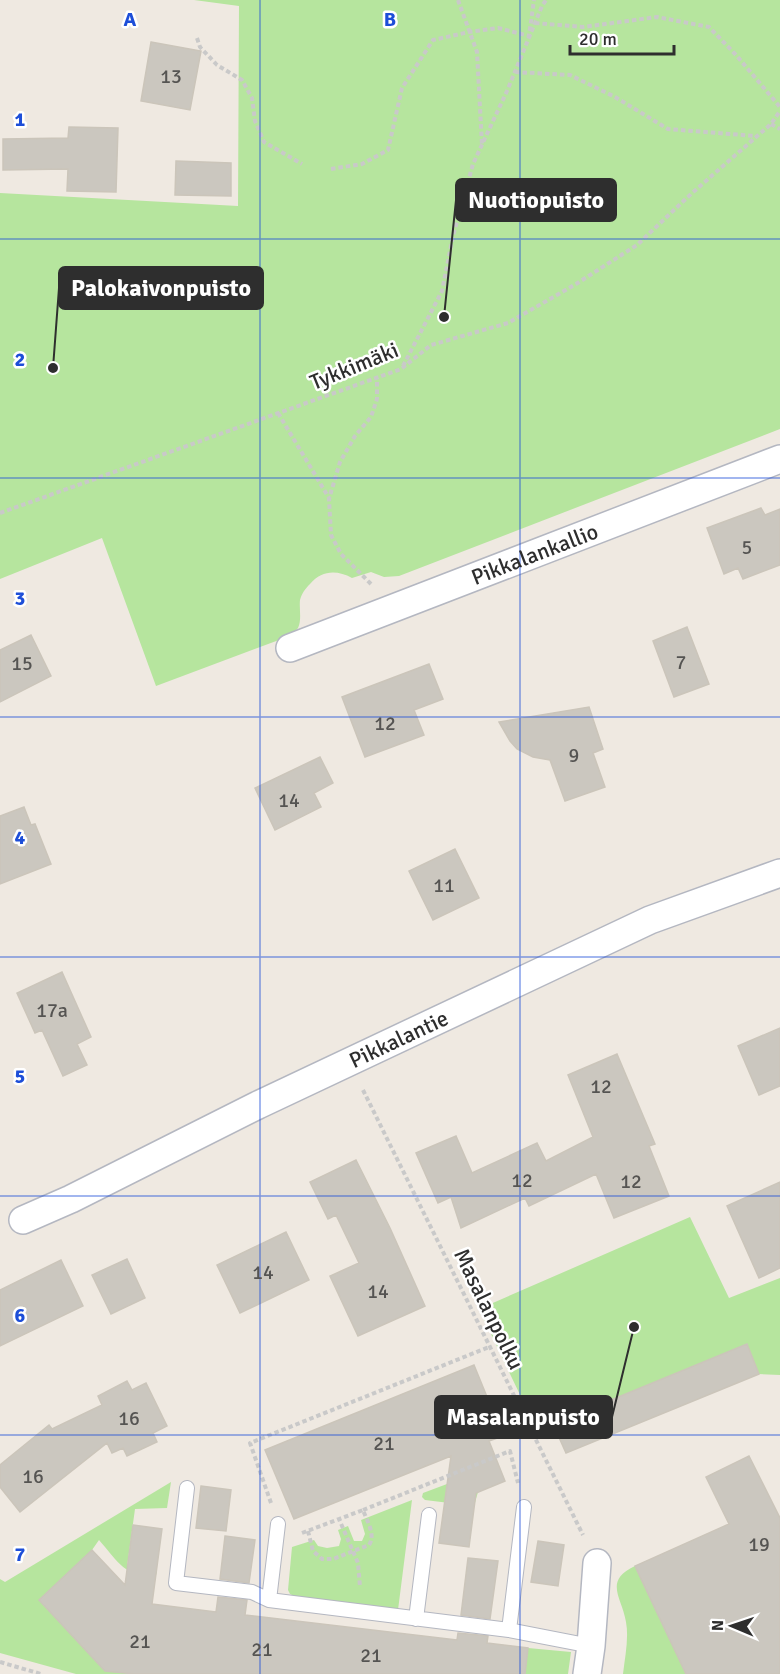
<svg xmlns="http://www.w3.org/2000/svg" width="780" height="1674" font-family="Signika,sans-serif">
<rect width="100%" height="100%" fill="#efe9e1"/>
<!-- green -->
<path fill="#b6e59e" d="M194 0H780V429L399 576 384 577 371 572 352 578C337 570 322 570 310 584 305 589 302 593 300 600 299 609 302 619 298 628 295 632 291 634 287 637L156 686 102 538 0 579V193L238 206 239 6Z
M690 1217 729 1298 780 1278V1375L759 1374 747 1345 553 1424H534L479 1309Z
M471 1475 478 1492 474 1506 425 1500 422 1497 423 1493Z
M171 1482 167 1508 135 1509 127 1567 157 1571 156 1575C125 1579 117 1560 99 1540L92 1550 135 1674H76L0 1653V1579L5 1582Z
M412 1500 398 1610 294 1596 290 1594 288 1590 292 1547 314 1540 318 1546 327 1548 339 1546 341 1539 338 1530 348 1526 354 1541H362L365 1534 361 1520Z
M635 1566 686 1674H623C625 1657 629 1638 626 1622 622 1597 603 1581 635 1566Z
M528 1648 571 1652 568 1674H525Z"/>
<!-- building -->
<path fill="#cbc7bf" stroke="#cbc5ba" stroke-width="1.5" d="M151 42 201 51 190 110 141 101Z
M69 127 118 128 116 192 67 191 68 169 3 170V139L68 138Z
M176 161 231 163V196L175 195Z
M761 508 765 515 780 509V565L743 579 738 568 724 574 707 528Z
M687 627 709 684 674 697 653 641Z
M31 635 51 676 0 702V650Z
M429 664 443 699 414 710 424 735 365 757 342 697Z
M589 707 603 749 593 753 605 787 565 801 550 760 533 757 517 749 510 741 499 722Z
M320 757 333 783 314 793 321 807 275 830 255 788Z
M24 807 31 825 35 824 51 864 0 884V816Z
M455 849 479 898 433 920 409 871Z
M62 972 91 1037 77 1044 87 1065 63 1076 42 1030 35 1033 17 993Z
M780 1028V1086L759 1095 738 1046Z
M617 1054 655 1144 649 1146 669 1196 614 1218 596 1174 529 1206 525 1198 461 1228 451 1197 438 1203 416 1153 456 1136 472 1173 537 1143 546 1161 593 1137 568 1075Z
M356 1160 390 1228 425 1306 358 1336 330 1276 359 1263 336 1215 328 1219 310 1182Z
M780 1182V1268L759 1278 727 1206Z
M286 1232 309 1280 240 1313 217 1265Z
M127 1259 145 1298 111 1314 92 1275Z
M61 1260 83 1306 0 1346V1290Z
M747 1344 759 1374 566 1453 553 1424Z
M474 1365 503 1436 489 1441 505 1481 476 1493 469 1547 439 1543 451 1456 294 1519 265 1450Z
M127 1381 132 1390 146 1383 167 1426 153 1433 157 1442 127 1456 123 1448 112 1453 107 1443 20 1512 0 1487V1465L49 1425 52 1429 102 1405 98 1396Z
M749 1456 780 1518V1674H686L635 1566 729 1524 706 1477Z
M201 1486 231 1490 226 1531 196 1528Z
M133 1525 162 1529 152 1604 216 1612 218 1597 247 1600 245 1615 457 1640 458 1633 488 1636 487 1643 528 1648 525 1674H135L105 1671 39 1600 92 1550 125 1585Z
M225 1536 255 1540 249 1583 220 1579Z
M538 1541 564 1545 558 1586 531 1582Z
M468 1558 498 1561 490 1619 461 1615Z"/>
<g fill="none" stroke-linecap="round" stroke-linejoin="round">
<defs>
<path id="lane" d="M187 1488 176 1583 252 1592 269 1600 509 1630 591 1646
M269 1600 278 1524
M416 1619 429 1515
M509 1630 524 1507"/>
<g id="street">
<path id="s1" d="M290 648 780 459"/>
<path id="s2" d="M23 1220 71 1199 258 1105 650 920 780 873"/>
<path d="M587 1674 591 1646 597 1563"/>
</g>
</defs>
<!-- lane casing -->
<use href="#lane" stroke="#b4b7c1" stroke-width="16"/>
<!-- street casing -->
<use href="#street" stroke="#b4b7c1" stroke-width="30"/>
<!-- path -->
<path stroke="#c9c9c9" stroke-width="4" stroke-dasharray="4.5 3" stroke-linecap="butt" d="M458 0 477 52 482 145
M535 23 583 27 657 17 709 27 736 55 780 107
M197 38 200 47 217 65 242 80 252 98 255 121 264 142 302 164
M515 72 570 75 615 97 668 129 755 136
M771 124 780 129
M331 169 362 164 388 150 402 88 433 40 469 32 498 28 529 36 534 0
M403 366 442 291 453 236 473 164 507 91 542 6 546 0
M278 413 329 498
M0 513 401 369 431 345 508 323 576 284 637 245 691 194 771 124 780 111
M371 584 341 554 331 535 329 499 340 462 355 436 371 417 377 399V378
M363 1090 583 1535
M271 1503 250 1443 489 1347
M363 1510 510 1451 518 1483
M308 1531 313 1551 322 1559H333L369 1545C376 1535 367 1521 363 1510L339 1519
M302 1533 339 1519 358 1563 360 1587
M0 1662 41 1674"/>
<!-- lane -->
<use href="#lane" stroke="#fff" stroke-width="14"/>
<!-- street -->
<use href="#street" stroke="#fff" stroke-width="27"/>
</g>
<!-- grid -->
<path fill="none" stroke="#1d4ed8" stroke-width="1.5" stroke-opacity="0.55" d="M260 0V1674M520 0V1674M0 239H780M0 478H780M0 717H780M0 957H780M0 1196H780M0 1435H780"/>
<g text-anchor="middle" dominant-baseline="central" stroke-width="5" stroke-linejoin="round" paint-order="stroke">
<!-- number labels -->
<g font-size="20" fill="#555452">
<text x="171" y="76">13</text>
<text x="747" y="547">5</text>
<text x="681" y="662">7</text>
<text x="22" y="663">15</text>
<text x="385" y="723">12</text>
<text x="574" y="755">9</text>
<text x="289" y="800">14</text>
<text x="444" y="885">11</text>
<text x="52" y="1010">17a</text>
<text x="601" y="1086">12</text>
<text x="522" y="1180">12</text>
<text x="631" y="1181">12</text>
<text x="263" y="1272">14</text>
<text x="378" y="1291">14</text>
<text x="129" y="1418">16</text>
<text x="384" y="1443">21</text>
<text x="33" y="1476">16</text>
<text x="759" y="1544">19</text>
<text x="140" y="1641">21</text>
<text x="262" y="1649">21</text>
<text x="371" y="1655">21</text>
</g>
<!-- street labels -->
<g font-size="22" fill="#2e2e2e" stroke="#fff">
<text transform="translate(354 366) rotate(-22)">Tykkimäki</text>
<text stroke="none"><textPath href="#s1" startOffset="262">Pikkalankallio</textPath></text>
<text stroke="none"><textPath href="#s2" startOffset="417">Pikkalantie</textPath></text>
<text transform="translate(489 1309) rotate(64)">Masalanpolku</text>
</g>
</g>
<g font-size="20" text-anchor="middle" font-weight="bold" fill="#1d4ed8" stroke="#fff" stroke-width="5" stroke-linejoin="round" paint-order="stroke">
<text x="130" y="26">A</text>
<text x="390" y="26">B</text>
<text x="20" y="126">1</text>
<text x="20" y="366">2</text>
<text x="20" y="605">3</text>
<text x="20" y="844">4</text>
<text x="20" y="1083">5</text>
<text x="20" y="1322">6</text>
<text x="20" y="1561">7</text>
</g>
<!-- callouts -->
<path fill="none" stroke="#2e2e2e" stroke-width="2" d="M444 317L456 200M53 368L59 288M634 1327L612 1417"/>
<g fill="#2e2e2e" stroke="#fff" stroke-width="2">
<circle cx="444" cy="317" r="6"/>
<circle cx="53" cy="368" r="6"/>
<circle cx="634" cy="1327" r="6"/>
</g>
<g fill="#2e2e2e" stroke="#2e2e2e" stroke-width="2">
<rect x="456" y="179" width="160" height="42" rx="6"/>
<rect x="59" y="267" width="204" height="42" rx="6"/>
<rect x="435" y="1396" width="177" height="42" rx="6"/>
</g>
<g font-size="24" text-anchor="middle" font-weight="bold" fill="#fff">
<text x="536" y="208">Nuotiopuisto</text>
<text x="161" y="296">Palokaivonpuisto</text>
<text x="523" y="1425">Masalanpuisto</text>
</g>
<!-- north arrow -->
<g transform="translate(732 1626) rotate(272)" stroke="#ffffff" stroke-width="4.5" paint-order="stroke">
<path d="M0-4.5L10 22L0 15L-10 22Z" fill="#2e2e2e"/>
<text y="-9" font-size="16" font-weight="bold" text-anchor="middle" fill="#2e2e2e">N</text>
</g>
<!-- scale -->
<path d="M570 45v9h104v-9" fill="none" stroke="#2e2e2e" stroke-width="3"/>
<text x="579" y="45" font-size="18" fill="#2e2e2e" stroke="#ffffff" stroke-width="4.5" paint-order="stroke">20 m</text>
</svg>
